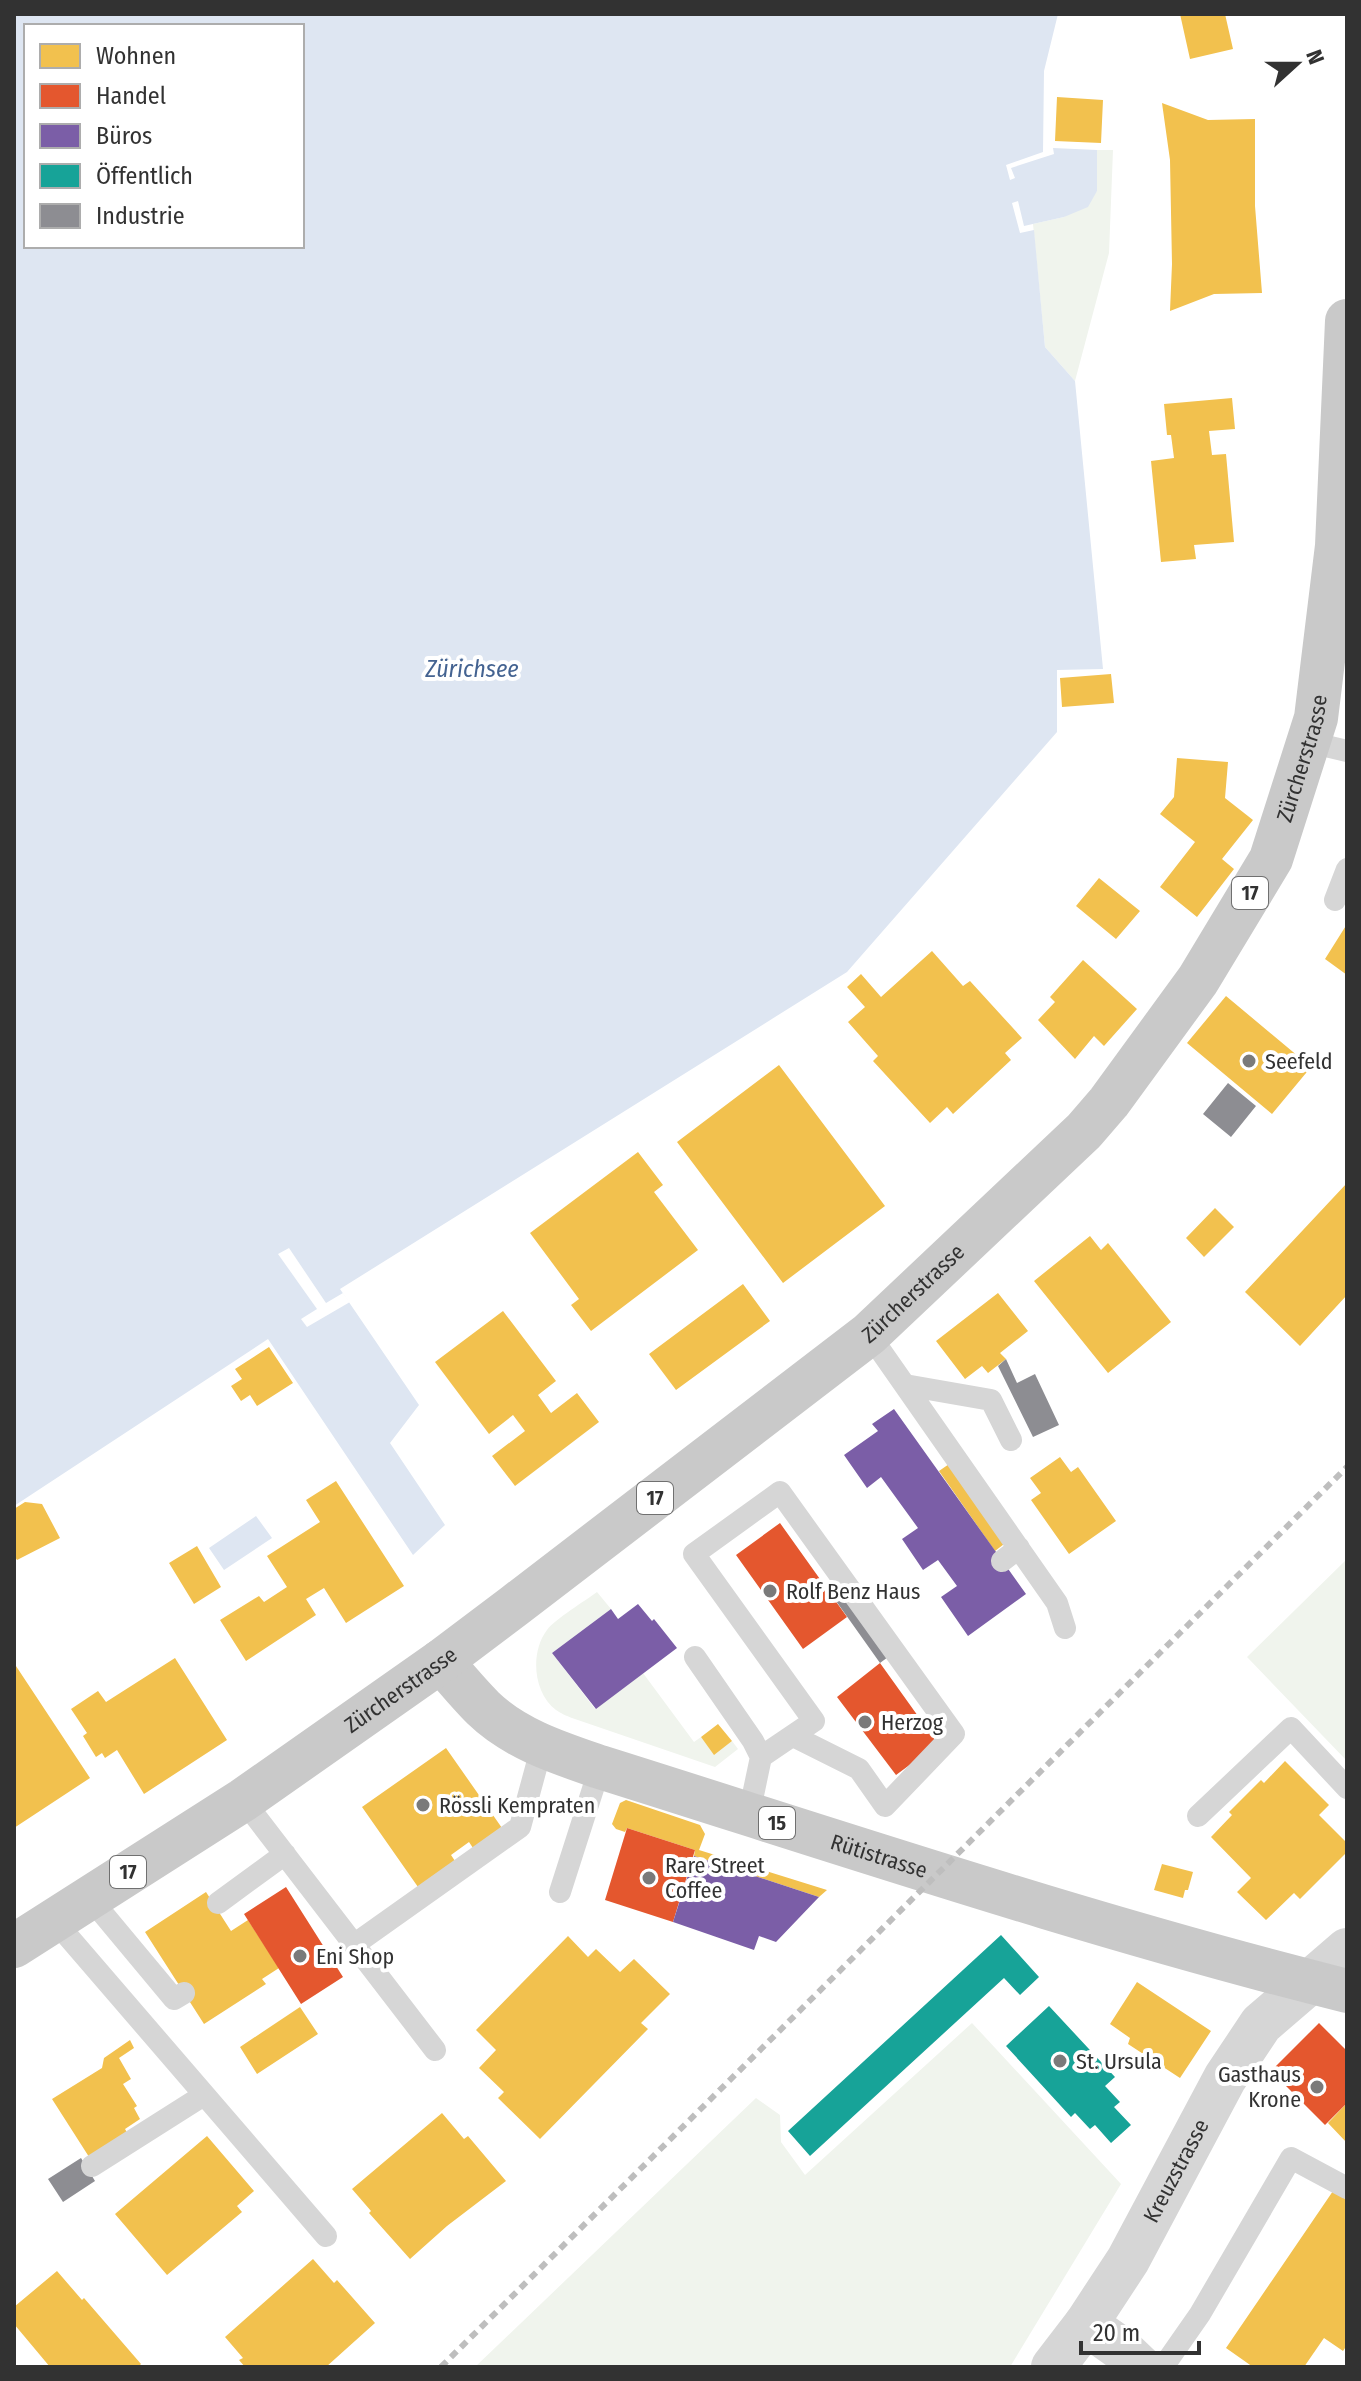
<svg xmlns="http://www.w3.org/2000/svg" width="1361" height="2381" font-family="'Fira Sans Condensed',sans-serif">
<rect width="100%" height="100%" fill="#fff"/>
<!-- green -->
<path fill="#f0f4ed" d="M1097 150H1113L1109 253 1075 381 1045 347 1033 224 1064 217 1097 191Z
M1347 1559V1761L1247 1657Z
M597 1592 611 1609 552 1653 595 1709 643 1673 694 1742 701 1737 714 1754 732 1741 738 1749 715 1767 572 1718C567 1716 560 1713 556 1710 533 1693 530 1652 547 1630 555 1619 585 1601 597 1592Z
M972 2023 1121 2184 1010 2367H475L756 2098 780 2115 781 2142 805 2175Z"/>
<!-- water -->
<path fill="#dee6f2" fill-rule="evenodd" d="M14 14H1058L1044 71 1043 152 1006 165 1010 180 1015 178 1011 168 1054 154 1053 148 1097 150V191L1088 207 1064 217 1024 226 1018 201 1012 203 1020 233 1034 230 1045 347 1075 381 1103 669 1057 670V732L847 972 340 1289 419 1405 390 1443 445 1525 413 1555 268 1339 14 1506ZM26 26H302V246H26Z
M256 1516 272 1538 224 1570 209 1548Z"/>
<!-- pier -->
<path fill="#fff" d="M289 1248 326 1303 343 1293 350 1302 307 1327 301 1319 317 1309 278 1254Z"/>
<!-- homes -->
<path fill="#f2c14e" d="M1180 14H1225L1233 49 1190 59Z
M1057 97 1103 100 1101 143 1055 141Z
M1162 103 1208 120 1255 119V206L1262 293 1214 294 1170 311 1172 264 1170 160Z
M1232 398 1235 429 1209 431 1212 455 1226 454 1234 542 1194 545 1196 559 1161 562 1151 461 1174 458 1171 435H1167L1164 404Z
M1111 674 1114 703 1062 707 1060 678Z
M1177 758 1228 762 1225 798 1253 820 1222 859 1234 869 1197 917 1160 887 1195 842 1160 814 1174 797Z
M1099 878 1140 911 1116 939 1076 906Z
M1347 924V975L1325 959Z
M932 951 963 986 970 981 1022 1038 1005 1053 1011 1060 953 1114 947 1107 930 1123 873 1061 878 1056 848 1022 865 1007 847 987 861 974 881 997Z
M1083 960 1137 1009 1104 1046 1094 1036 1075 1059 1038 1020 1055 1002 1050 997Z
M1226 996 1311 1067 1272 1114 1187 1043Z
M779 1065 885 1206 783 1283 677 1142Z
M638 1152 663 1185 654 1192 698 1250 591 1331 571 1305 579 1299 530 1233Z
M1347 1183V1295L1300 1346 1245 1292Z
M1215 1208 1234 1227 1204 1257 1186 1238Z
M1090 1236 1101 1250 1108 1243 1171 1322 1108 1373 1034 1281Z
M743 1284 770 1321 676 1390 649 1354Z
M998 1293 1028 1331 1000 1353 1006 1359 988 1373 982 1366 965 1379 936 1341Z
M503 1311 556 1381 538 1395 551 1413 577 1393 599 1422 515 1486 492 1456 525 1431 513 1415 489 1434 435 1362Z
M269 1347 293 1383 257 1406 250 1395 241 1401 231 1386 242 1379 235 1369Z
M1060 1457 1071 1472 1078 1467 1116 1521 1069 1554 1031 1500 1041 1493 1030 1478Z
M952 1462 1008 1541 995 1551 939 1471Z
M336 1481 404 1586 346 1623 324 1588 306 1599 316 1615 246 1661 220 1620 259 1596 264 1602 287 1587 267 1556 320 1522 306 1500Z
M25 1502 42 1504 60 1538 17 1560 14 1555V1509Z
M197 1546 221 1587 194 1604 169 1563Z
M175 1658 227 1740 144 1794 117 1750 105 1758 102 1753 96 1757 83 1736 87 1733 71 1709 98 1691 106 1702Z
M14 1663 90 1778 14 1828Z
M718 1724 732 1741 714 1755 701 1737Z
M446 1748 502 1828 473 1848 469 1842 451 1855 455 1861 418 1887 362 1807Z
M1285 1761 1329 1805 1319 1815 1347 1843V1852L1300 1899 1294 1893 1266 1920 1237 1892 1251 1878 1211 1837 1232 1815 1229 1812 1261 1780 1264 1783Z
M626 1800 700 1825 705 1834 699 1850 827 1890 819 1897 694 1856 695 1850 627 1828 625 1832 616 1829 612 1824 620 1803Z
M1162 1864 1193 1872 1188 1890H1185L1183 1898 1154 1890Z
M206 1892 231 1931 248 1920 279 1968 262 1979 266 1984 204 2024 145 1932Z
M568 1936 588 1957 596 1949 620 1972 634 1959 670 1994 641 2023 648 2029 540 2139 498 2098 504 2092 479 2068 496 2050 476 2030Z
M1137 1982 1211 2031 1180 2078 1128 2044 1130 2038 1110 2024Z
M300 2007 318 2034 257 2074 240 2047Z
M130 2040 134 2048 119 2058 131 2079 123 2084 137 2106 134 2108 140 2119 125 2129 129 2136 91 2160 52 2099 102 2068 104 2058Z
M1347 2103V2143L1328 2123Z
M442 2113 464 2139 468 2136 506 2181 447 2226 410 2259 369 2213 371 2211 352 2189Z
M207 2136 254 2191 237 2206 242 2212 167 2275 115 2214Z
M1333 2191 1347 2200V2345L1343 2351 1324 2338 1304 2367H1253L1226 2348Z
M313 2259 334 2283 337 2280 375 2323 326 2367H245L239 2360 243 2358 225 2337Z
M57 2271 82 2300 84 2298 141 2364 138 2367H50L14 2324V2307Z"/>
<!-- shops -->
<path fill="#e4572e" d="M780 1523 847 1617 803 1649 736 1555Z
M880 1663 938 1744 896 1775 837 1697Z
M627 1828 695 1850 673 1922 605 1900Z
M286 1887 343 1977 301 2004 244 1914Z
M1319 2023 1347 2051V2103L1325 2125 1271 2071Z"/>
<!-- offices -->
<path fill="#7b5ea7" d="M894 1409 1026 1594 968 1636 941 1597 957 1586 938 1560 923 1570 902 1539 918 1528 881 1477 867 1488 844 1455 878 1431 872 1424Z
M638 1604 652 1621 654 1619 677 1648 596 1709 552 1653 611 1609 618 1619Z
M694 1856 819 1897 776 1942 759 1936 754 1950 673 1922Z"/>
<!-- public -->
<path fill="#17a398" d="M1001 1935 1039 1977 1020 1995 1004 1978 810 2156 788 2131Z
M1049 2006 1115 2077 1105 2086 1120 2102 1114 2107 1131 2125 1111 2143 1095 2125 1090 2129 1075 2113 1071 2117 1006 2046Z"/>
<!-- industry -->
<path fill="#8d8d92" d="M1228 1083 1256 1106 1231 1137 1203 1114Z
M1006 1359 1017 1383 1035 1374 1059 1425 1033 1437 998 1366Z
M848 1592 892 1654 880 1663 836 1601Z
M81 2158 95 2181 63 2202 48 2179Z"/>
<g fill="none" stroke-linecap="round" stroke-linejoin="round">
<!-- lane -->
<path stroke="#d6d6d6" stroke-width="22" d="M1309 742 1347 751
M1335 900 1347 869
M869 1334 1057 1603 1065 1628
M905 1385 991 1400 1011 1440
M1002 1561 1019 1548
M695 1657 753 1741 761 1757 749 1814
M761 1757 814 1721 694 1554 780 1492 954 1734 885 1806 859 1769 793 1736
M243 1800 435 2050
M1198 1816 1291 1728 1347 1788
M560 1892 600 1767
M89 1897 174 1999 184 1993
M218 1903 285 1854
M53 1919 326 2236
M355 1944 520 1827 542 1746
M92 2166 204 2095
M1163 2367 1200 2314 1291 2158 1347 2188"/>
<!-- street -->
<g stroke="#d6d6d6" stroke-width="44">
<path d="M1086 2324 1120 2348 1140 2367"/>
<path id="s1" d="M1053 2367 1086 2324 1128 2260 1225 2078 1261 2024 1347 1950"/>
</g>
<!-- primary -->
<g stroke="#c9c9c9" stroke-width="44">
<path id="s2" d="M441 1661C455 1677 468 1693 483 1708 515 1739 559 1753 600 1767 848 1845 1095 1928 1347 1991"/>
<path id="s3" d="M14 1946 243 1800 441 1661 514 1606 869 1334 1084 1131 1109 1102 1198 980 1271 859 1316 718 1337 546 1347 321"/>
</g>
<!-- rail -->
<path stroke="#bebebe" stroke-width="6" stroke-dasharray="8 6" stroke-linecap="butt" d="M441 2367 1347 1467"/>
</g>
<!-- markers -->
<g fill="#7a7a7a" stroke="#fff" stroke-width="3">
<circle cx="1249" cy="1061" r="8"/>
<circle cx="770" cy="1591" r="8"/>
<circle cx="865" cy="1722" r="8"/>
<circle cx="423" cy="1805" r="8"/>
<circle cx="649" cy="1878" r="8"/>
<circle cx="300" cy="1956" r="8"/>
<circle cx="1060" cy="2061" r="8"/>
<circle cx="1317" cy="2087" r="8"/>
</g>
<g text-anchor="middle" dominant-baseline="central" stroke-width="8" stroke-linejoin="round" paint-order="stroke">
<!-- shield labels -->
<g fill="#fff" stroke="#707070" stroke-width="2">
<rect x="1232" y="877" width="36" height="32" rx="6"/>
<rect x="637" y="1482" width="36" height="32" rx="6"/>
<rect x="759" y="1807" width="36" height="32" rx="6"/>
<rect x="110" y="1856" width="36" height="32" rx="6"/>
</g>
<g font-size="20" font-weight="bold" fill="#323232">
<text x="1250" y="893">17</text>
<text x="655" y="1498">17</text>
<text x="777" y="1823">15</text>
<text x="128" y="1872">17</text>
</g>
<!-- street labels -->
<g font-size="22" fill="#323232" stroke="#fff">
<text stroke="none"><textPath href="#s3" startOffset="1784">Zürcherstrasse</textPath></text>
<text stroke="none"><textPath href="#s3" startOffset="1112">Zürcherstrasse</textPath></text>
<text stroke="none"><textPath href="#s3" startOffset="464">Zürcherstrasse</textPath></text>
<text stroke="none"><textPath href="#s2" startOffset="488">Rütistrasse</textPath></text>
<text stroke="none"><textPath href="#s1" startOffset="232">Kreuzstrasse</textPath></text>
</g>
<!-- poi labels -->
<g font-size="22" fill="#323232" stroke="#fff" text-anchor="start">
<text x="1265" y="1061">Seefeld</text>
<text x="786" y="1591">Rolf Benz Haus</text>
<text x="881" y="1722">Herzog</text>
<text x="439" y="1805">Rössli Kempraten</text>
<text x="665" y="1865">Rare Street<tspan x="665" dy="25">Coffee</tspan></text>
<text x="316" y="1956">Eni Shop</text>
<text x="1076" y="2061">St. Ursula</text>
<text x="1301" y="2074" text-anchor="end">Gasthaus<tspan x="1301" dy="25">Krone</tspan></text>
</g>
<!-- water labels -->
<g font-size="24" font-style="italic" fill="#446391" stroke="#fff">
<text x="472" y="669">Zürichsee</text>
</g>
</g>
<!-- border -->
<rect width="1361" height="2381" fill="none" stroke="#323232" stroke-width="32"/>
<!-- legend -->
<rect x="24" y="24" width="280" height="224" fill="#ffffff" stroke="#adadad" stroke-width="2"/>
<rect x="40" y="44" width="40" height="24" fill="#f2c14e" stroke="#adadad" stroke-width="2"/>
<text x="96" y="64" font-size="24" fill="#323232">Wohnen</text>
<rect x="40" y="84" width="40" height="24" fill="#e4572e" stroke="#adadad" stroke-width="2"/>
<text x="96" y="104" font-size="24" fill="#323232">Handel</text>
<rect x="40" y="124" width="40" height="24" fill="#7b5ea7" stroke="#adadad" stroke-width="2"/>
<text x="96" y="144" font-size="24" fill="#323232">Büros</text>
<rect x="40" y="164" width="40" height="24" fill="#17a398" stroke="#adadad" stroke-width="2"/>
<text x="96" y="184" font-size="24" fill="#323232">Öffentlich</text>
<rect x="40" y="204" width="40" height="24" fill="#8d8d92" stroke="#adadad" stroke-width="2"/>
<text x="96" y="224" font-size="24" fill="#323232">Industrie</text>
<!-- north arrow -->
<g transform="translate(1297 64) rotate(69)" stroke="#ffffff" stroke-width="6" paint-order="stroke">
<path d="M0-6L14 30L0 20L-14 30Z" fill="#323232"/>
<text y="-12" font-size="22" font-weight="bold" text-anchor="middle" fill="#323232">N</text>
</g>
<!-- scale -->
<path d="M1081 2341v12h118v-12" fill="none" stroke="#323232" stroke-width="4"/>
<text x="1093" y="2341" font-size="24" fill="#323232" stroke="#ffffff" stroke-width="6" paint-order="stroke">20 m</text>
</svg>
